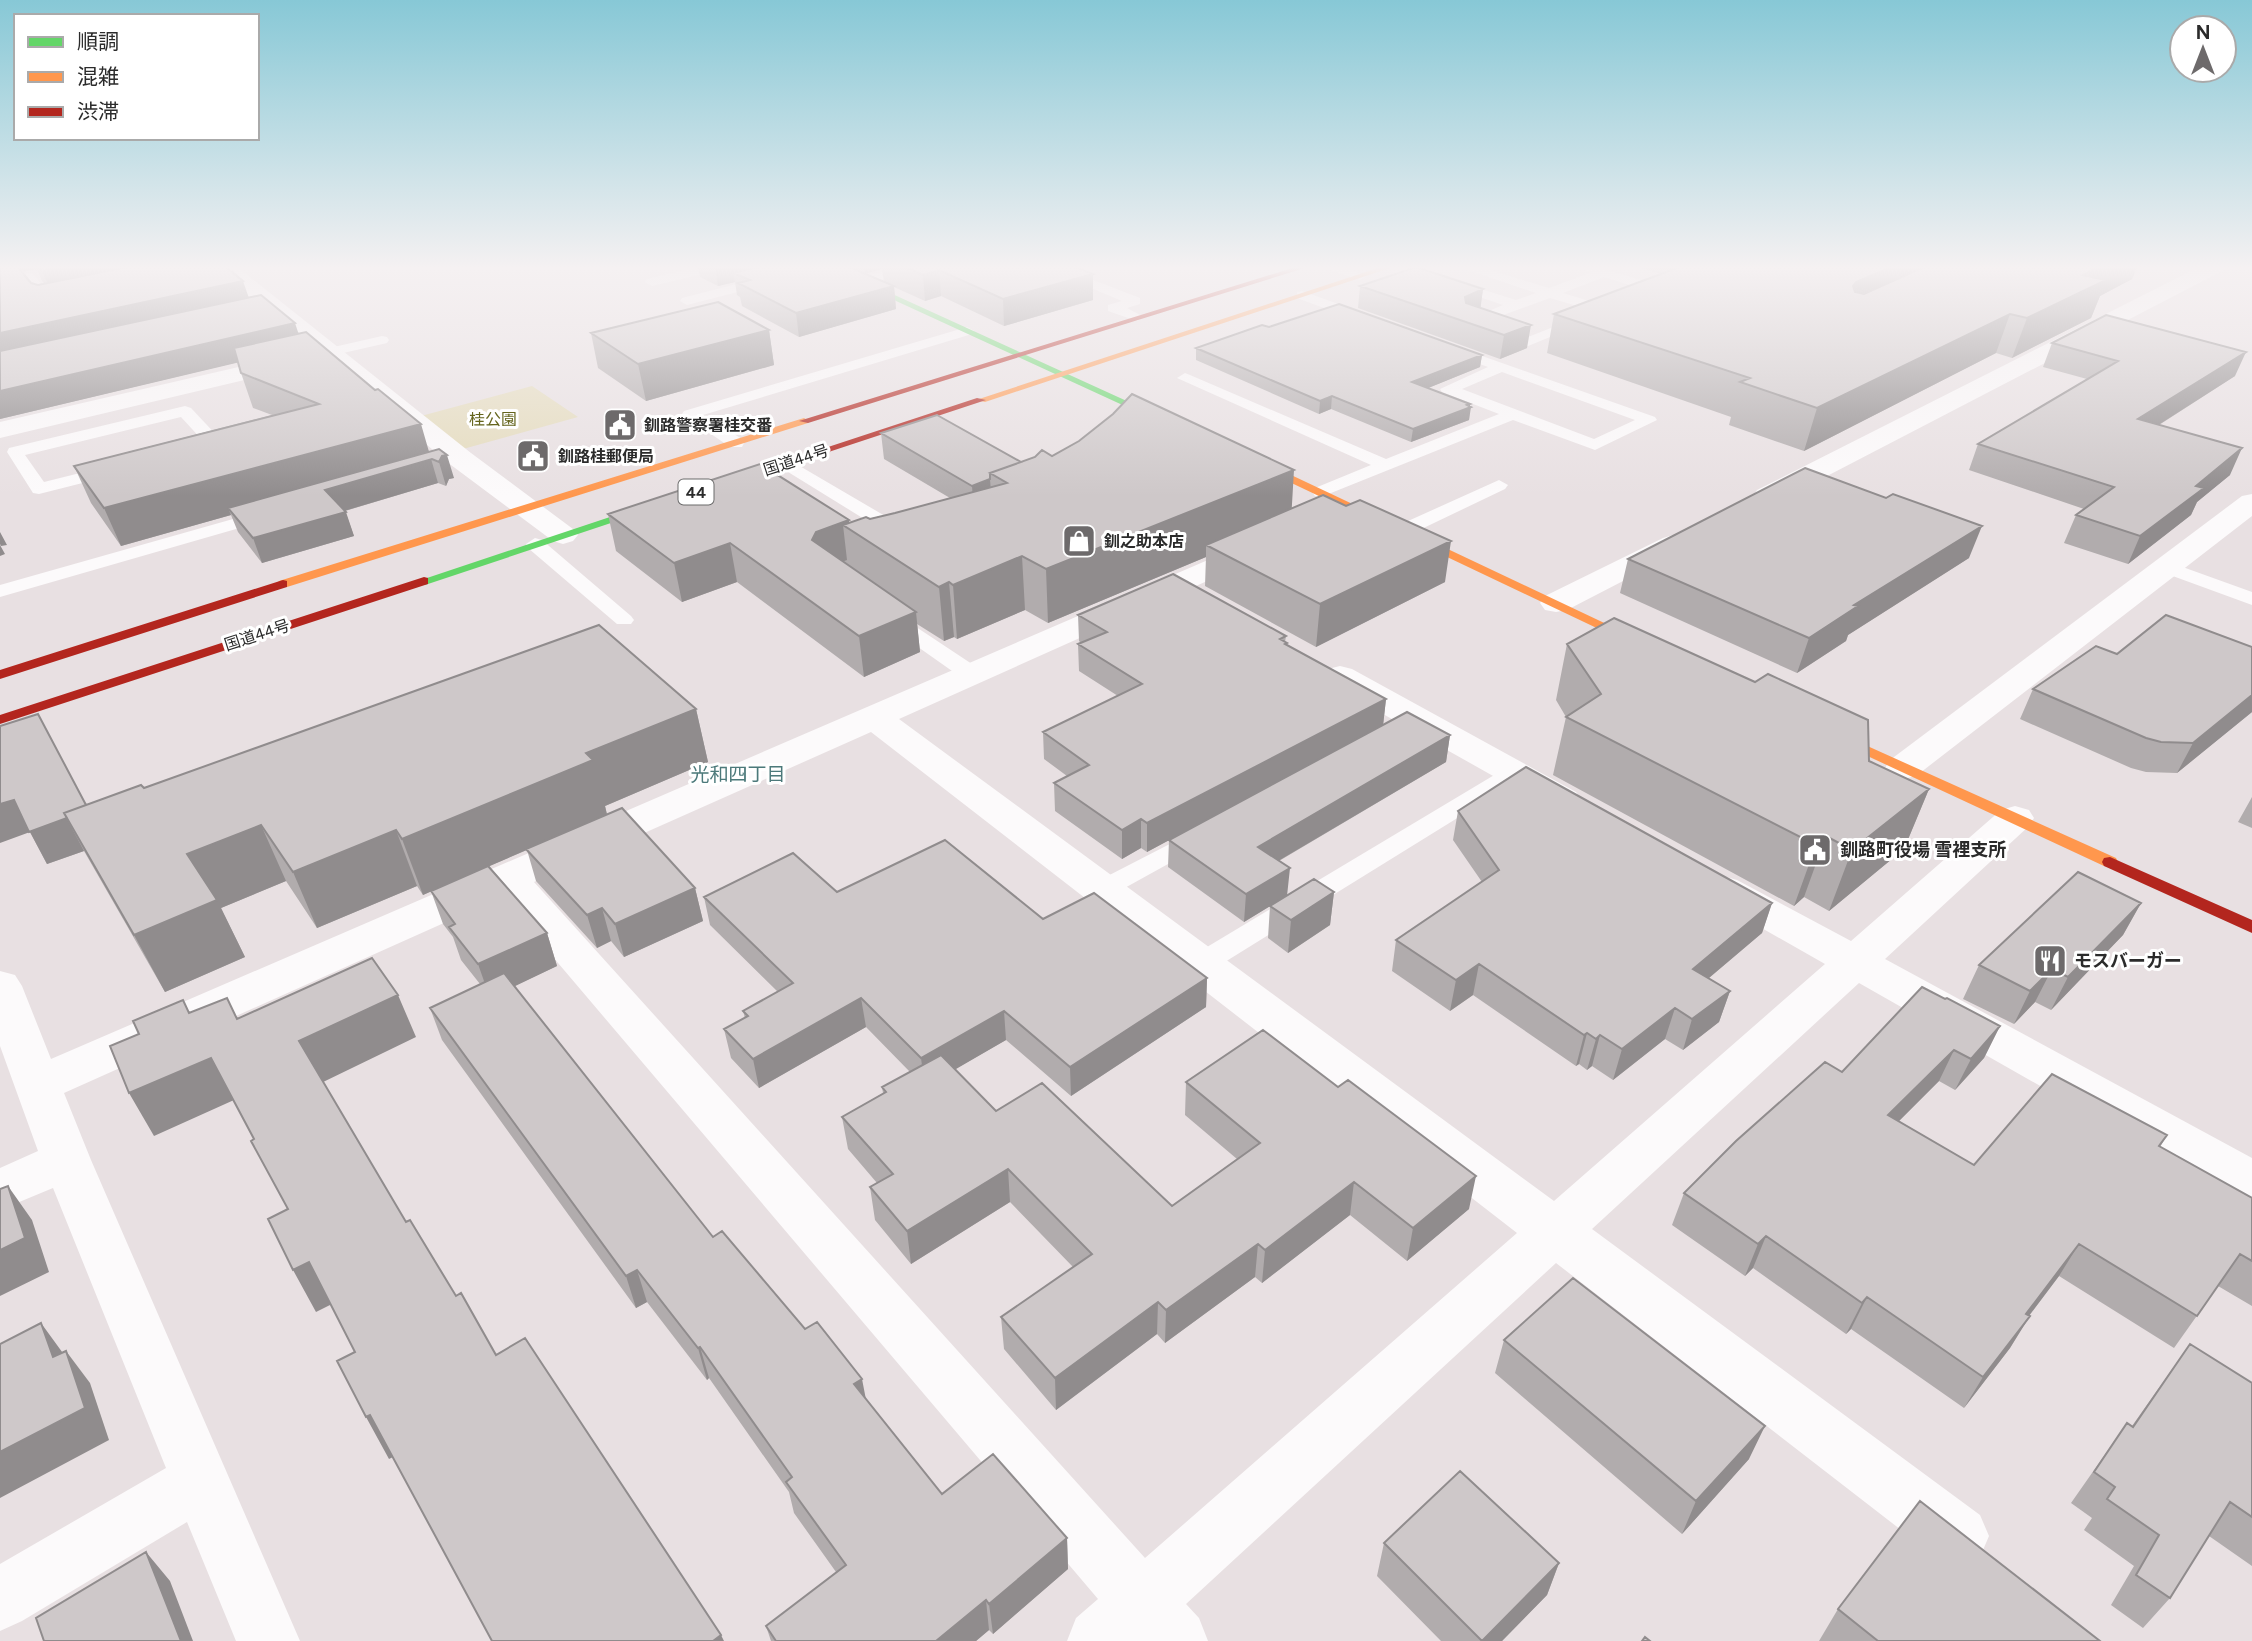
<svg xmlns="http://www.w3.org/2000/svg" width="2252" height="1641" font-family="Figtree,'Noto Sans JP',sans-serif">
<rect width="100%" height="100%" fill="#e8e0e2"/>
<!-- green -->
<path fill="#e4dbbc" d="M532 386 578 417 463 449 421 416Z"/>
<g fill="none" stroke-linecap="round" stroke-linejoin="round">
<!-- lane -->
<path fill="#fcfafb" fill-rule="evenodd" d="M703 266H726L724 269 652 286 645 282 647 279Z
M905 266H927L925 269 859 286 852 282 854 279Z
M1039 266H1057L1140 298V304L1127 308 1144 317 1137 321 1108 311V305L1122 301Z
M1319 266H1340L1367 276 1360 280Z
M1388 266H1408L1516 300 1536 293 1456 266H1476L1549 288 1590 273 1583 269 1593 266 1665 287 1667 290 1655 296 1650 295 1649 291 1604 277 1563 293 1612 308 1614 311 1528 346 1465 325 1463 322 1503 305ZM1550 298 1594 311 1528 337 1484 322Z
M28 273 33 274 51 296H63V302L43 304 21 277Z
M768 276 773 277V283L687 305 680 301 682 298Z
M1302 291 1369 315 1371 318 1369 321H1359L1297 298V292Z
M967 327 974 331 972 334 703 415 742 439 744 443 742 447H730L682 414 684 411Z
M382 336 387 337 389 340 387 343 330 356 323 352 325 349Z
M1451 345 1655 417 1657 420 1595 450 1513 420 1321 497 1315 496 1312 492 1315 488 1371 465 1177 378 1185 373 1190 375 1386 459 1499 414 1442 392 1440 389 1488 367 1446 352 1444 349 1446 346ZM1502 372 1635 420 1594 439 1462 389Z
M185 406 191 408 221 440 223 444 221 448 39 494 33 493 7 452 9 448ZM181 417 204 442 44 482 25 455Z
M786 458 909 530 911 534 909 538H895L780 467 777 463Z
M1499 480 1508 485 1505 489 1411 534 1404 536 1395 530 1397 526Z
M265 510 271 511 274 515 271 519 0 597V585Z
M535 538 542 540 631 616 634 620 631 624H617L528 548 526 544Z
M2166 561 2252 592V605L2159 571 2156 567Z
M891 613 898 615 978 668 981 673 978 678H962L884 623 881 619 884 615Z
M1514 766 1522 768 1526 773 1522 778 1212 970 1202 972 1192 970 1188 963 1192 956 1506 768Z
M1197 830 1206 833 1209 838 1206 843 1112 895 1103 897 1094 895 1090 889 1094 883Z"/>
<!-- street -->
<path fill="#fcfafb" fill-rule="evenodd" d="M213 266H236L471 453 573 529 578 535 573 541 563 544 553 541 451 465Z
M2201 266H2227L2224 270 1777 502 1767 504 1757 502 1753 496 1757 490Z
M291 355 299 357 303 362 299 367 0 438V422Z
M2252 494V516L1916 776 1903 779 1890 776 1885 768 1890 760 2242 496Z
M1673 535 1683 538 1688 544 1683 550 1567 610 1556 612 1545 610 1540 603 1545 596 1663 538Z
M1252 541 1263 544 1267 550 1263 556 899 719 1554 1201 1825 964 1709 898 1703 889 1709 880 1723 876 1737 880 1851 941 2001 810 2015 806 2029 810 2034 818 2029 826 1885 959 2252 1158V1202L2234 1196 1859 983 1592 1229 1980 1515 1989 1536 1980 1557 1958 1566 1936 1557 1556 1263 1186 1604 1199 1618 1208 1641H1067L1076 1618 1098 1599 502 897 64 1093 91 1160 300 1641H236L187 1522 22 1621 0 1631V1564L166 1468 53 1188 0 1210V1168L38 1151 0 1046V971L15 975 22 986 51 1059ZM871 732 1517 1233 1145 1558 534 882Z
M1340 666 1352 669 1576 792 1582 800 1576 808 1563 811 1550 808 1328 683 1323 676 1328 669Z"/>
<!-- fast -->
<path fill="#63d668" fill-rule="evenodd" d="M820 266H831L1175 423 1166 425Z
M658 501 664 504 662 506 428 584 424 585 418 581Z"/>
<!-- slow -->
<path fill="#ff974d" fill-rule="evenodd" d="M1384 266H1396L985 402 976 400Z
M804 418 809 421 808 423 287 587H279L277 584 279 581Z
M1243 456H1251L1655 647 1653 650H1643L1243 460Z
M1823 726 2116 858 2118 862 2110 867 2104 866 1818 733 1816 730 1818 727Z"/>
<!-- jam -->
<path fill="#b3261e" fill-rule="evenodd" d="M1299 266H1311L808 423 799 421Z
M977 398 986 400 723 487 713 485Z
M424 577 428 578V584L0 724V715Z
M283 580 287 581V587L0 679V670Z
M2110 857 2252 920V933L2104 866 2102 862 2104 858Z"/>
</g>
<!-- wall -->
<path fill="#b1acad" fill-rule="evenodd" d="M0 266H120L121 268 249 297 299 333 429 451 454 478 449 479 446 486 438 483 345 511 354 536 262 563 238 532 231 515 121 546 91 503 74 466 272 415 253 408 241 373 238 362 0 419ZM37 269 42 281 44 283 38 285 31 283 22 272Z
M698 266H1073L1093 300 1004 326 941 296 925 301 894 287 896 309 799 337 742 306 740 297 737 295 735 282 718 286 700 277ZM882 269 884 282 865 274Z
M1634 266H2139L2137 267 2132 279 2100 296 2091 318 2012 358 1996 353 1804 451 1729 425 1731 417 1547 353 1554 314 1661 274Z
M1360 286 1483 289 1480 308 1527 348 1500 359 1358 308Z
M1269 327 1482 355 1480 367 1428 388 1470 404 1469 420 1411 442 1331 409 1319 414 1196 360V348Z
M769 330 774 365 646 401 598 368 591 333Z
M2052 343 2235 376 2159 425 2230 475 2197 502 2191 515 2128 564 2064 543 2076 515 2084 509 1969 470 1978 444 2087 379 2043 367Z
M881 433 1021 462 1052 456 1292 508 1445 582 1316 647 1205 586 1206 557 1048 623 1025 610 957 639 954 637 944 641 917 624 920 652 864 677 737 582 682 602 616 551 608 514 849 520V523L895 513 950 498 884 459Z
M1969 558 1848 635 1846 641 1797 673 1620 593 1628 559Z
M1078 615 1286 636 1285 642 1287 643V645L1386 699 1383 725 1450 735 1446 762 1279 861 1287 895 1334 892 1330 925 1288 953 1268 938 1270 906 1244 922 1168 867 1169 840 1147 852 1141 848 1122 859 1055 811 1054 783 1067 776 1044 759 1043 732 1118 696 1079 671 1078 644 1081 643 1079 641Z
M1567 644 1869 761 1929 789 1904 849 1829 911 1804 897 1794 906 1553 775 1566 717 1556 700Z
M2252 647V712L2177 773 2146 772 2131 768 2020 719 2033 689 2117 654Z
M696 709 708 762 605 806 607 814 695 888 703 921 624 957 611 941 597 948 536 881 527 850 489 866 547 933 557 966 514 986 713 1237 805 1329 866 1399 942 1494 1067 1538 1068 1569 993 1634 989 1630 976 1641H771L766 1626 836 1572 794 1513 789 1492 709 1378 707 1380 647 1302 636 1308 442 1040 430 1008 480 984 461 960 453 937 443 924 431 891 423 895 417 886 317 928 286 881 221 908 245 957 165 992 84 851 47 864 30 832 86 805 144 788Z
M2252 797V828L2238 822Z
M1458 811 1772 903 1762 933 1709 978 1730 991 1719 1022 1683 1050 1665 1039 1613 1080 1592 1066 1587 1070 1579 1064 1576 1066 1473 995 1450 1011 1392 971 1396 940 1482 882 1453 840Z
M837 892 1043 919 1207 978 1206 1007 1071 1096 1006 1040 955 1069 996 1111 1172 1206 1237 1159 1185 1115 1186 1082 1469 1209 1407 1261 1350 1215 1262 1283 1255 1277 1165 1343 1157 1334 1056 1410 1004 1349 1001 1317 1073 1267 1010 1202 911 1264 875 1220 870 1187 877 1183 848 1149 842 1117 883 1093 882 1087 910 1072 866 1027 759 1088 731 1058 724 1029 745 1018 743 1011 778 992 710 925 704 897Z
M2141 903 2123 935 2051 1010 2035 1002 2014 1024 1963 999 1979 965Z
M2000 1026 1984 1058 1955 1090 1939 1081 1899 1121 1974 1165 2167 1135 2160 1147 2252 1198V1306L2218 1286 2174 1348 2059 1276 2029 1316 2010 1348 1964 1408 1851 1329 1846 1334 1753 1268 1745 1276 1672 1225 1684 1193 1842 1072Z
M1504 1340 1749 1459 1682 1534 1495 1373Z
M2190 1344 2252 1383V1566L2209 1536 2170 1598 2143 1628 2111 1605 2134 1566 2084 1530 2092 1518 2071 1503 2127 1423 2132 1426Z
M1384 1543 1559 1563 1547 1595 1502 1641H1441L1377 1576Z
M1838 1609 2100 1641H1819Z"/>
<!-- shaded-wall -->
<path fill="#908c8d" d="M0 266H35L37 269 0 276Z
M67 266H120L125 278 52 293 42 271Z
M715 266H800L733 273 735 282 718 286Z
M864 266H882V269L864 274Z
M1894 266H1921L1914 289 1845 321 1853 286 1856 282Z
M2100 266H2139L2137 267 2132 279 2100 296 2091 318 2012 358 2027 318 2083 275Z
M939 270 941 296 925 301 923 275Z
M1093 274V300L1004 326 1003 299Z
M243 281 251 304 0 359V333Z
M894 286 896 309 799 337 796 313Z
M1483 289 1480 312 1462 320 1465 297Z
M2010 314 1996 353 1804 451 1817 408Z
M295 323 303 347 0 419V391Z
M1531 325 1527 348 1500 359 1504 335Z
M769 330 774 365 646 401 638 364Z
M2246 352 2235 376 2127 445 2138 419Z
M1482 355 1480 367 1411 395 1412 382Z
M1332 396 1331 409 1319 414 1320 401Z
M1470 404V408L1471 407 1469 420 1411 442 1413 429Z
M421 424 438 483 334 514 228 508 231 515 121 546 104 508Z
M2242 448 2230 475 2197 502 2191 515 2128 564 2140 536 2196 486Z
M447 455 454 478 449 479 446 486 439 462 442 456Z
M1294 470 1291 521 1206 545V557L1048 623 1046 569Z
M990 479 992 506 974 513 972 486Z
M346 512 354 536 262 563 253 538Z
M849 520 850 529 843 525 847 560 821 570 812 540 816 532Z
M1982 526 1969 558 1848 635 1846 641 1797 673 1809 638 1854 605Z
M0 532 7 545 1 546 0 544Z
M1451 541 1445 582 1316 647 1320 604Z
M730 543 737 582 682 602 674 563Z
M0 545 5 554 0 556Z
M1022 556 1025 610 957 639 953 585Z
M949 582 954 637 944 641 939 587Z
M916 612 920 652 864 677 859 636Z
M2252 695V712L2177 773 2193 743Z
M1386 699 1383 726 1147 852V823Z
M696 709 708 762 605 806 607 815 423 895 402 839 586 753Z
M1450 735 1446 762 1256 874 1258 847Z
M1929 789 1904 849 1829 911 1852 850Z
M14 800 67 819 84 851 47 864 30 832 0 843V804Z
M1141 819V848L1122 859V830Z
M261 825 286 881 221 908 245 957 165 992 134 935 187 854Z
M396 830 417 886 317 928 293 872Z
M1826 836 1804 897 1794 906 1816 845Z
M1290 868 1287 896 1244 922 1246 894Z
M695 888 703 921 624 957 615 924Z
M1334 892 1330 925 1288 953 1291 920Z
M1772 903 1762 933 1684 999 1693 969Z
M2141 903 2123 935 2051 1010 2068 977Z
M602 908 611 941 597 948 587 915Z
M547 933 557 966 490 998 478 964Z
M1479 964 1473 995 1450 1011 1456 980Z
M2052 969 2035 1002 2014 1024 2030 991Z
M1207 978 1206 1007 1071 1096 1070 1067Z
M1730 991 1719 1022 1683 1050 1692 1019Z
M398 995 416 1037 319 1084 299 1041Z
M861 998 866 1027 759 1088 753 1059Z
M1675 1008 1665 1039 1613 1080 1622 1049Z
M1004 1011 1006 1040 925 1087 921 1058Z
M2000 1026 1984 1058 1955 1090 1971 1059Z
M1587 1033 1579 1064 1576 1066 1584 1035Z
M1600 1035 1592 1066 1587 1070 1596 1039Z
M1954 1050 1939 1081 1874 1146 1888 1115Z
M211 1058 234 1100 154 1136 129 1093Z
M1008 1169 1010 1202 911 1264 907 1231Z
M1476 1176 1469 1209 1407 1261 1413 1228Z
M1354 1182 1350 1215 1262 1283 1265 1250Z
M8 1186 32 1220 49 1272 0 1296V1250Z
M1766 1236 1753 1268 1745 1276 1758 1244Z
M1258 1244 1255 1277 1165 1343 1166 1310Z
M2079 1244 2059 1276 2006 1346 2026 1314Z
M309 1262 332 1304 316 1312 293 1270Z
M637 1270 647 1302 636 1308 626 1276Z
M1867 1297 1851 1329 1846 1334 1862 1303Z
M1158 1302 1157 1334 1056 1410 1055 1378Z
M2030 1316 2010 1348 1964 1408 1983 1377Z
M41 1323 65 1356 53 1357Z
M700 1347 709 1378 707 1380 698 1348Z
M66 1351 90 1383 109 1440 0 1498V1452Z
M862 1379 868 1410 854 1384Z
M370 1415 393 1457 389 1459 366 1417Z
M1765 1426 1749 1459 1682 1534 1696 1501Z
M1067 1538 1068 1569 993 1634 989 1604Z
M146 1552 170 1581 193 1641H181Z
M1559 1563 1547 1595 1502 1641H1482Z
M986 1600 989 1630 976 1641H936Z
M721 1635 724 1641H713Z"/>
<!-- building -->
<path fill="#cec8c9" stroke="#908c8d" stroke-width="2" d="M0 266H17L31 283 38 285 132 266H225L243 281 0 333Z
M38 266H67L42 271Z
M762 266H847L894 286 796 313 738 283 750 280 733 273Z
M903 266H1073L1093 274 1003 299 939 270 923 275Z
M1682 266H1894L1856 282 1853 286 1855 292 1864 294 1926 266H2100L2083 275 2106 280 2027 318 2010 314 1817 408 1740 382 1750 378 1554 314Z
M1416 267 1483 289 1465 297 1466 303 1531 325 1504 335 1360 286Z
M261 295 295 323 0 391V351Z
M718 302 769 330 638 364 591 333Z
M1339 304 1482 355 1412 382 1470 404 1467 405 1471 407 1413 429 1332 396 1320 401 1196 348 1262 325 1269 327Z
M2106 315 2246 352 2138 419 2242 448 2196 486 2204 488 2140 536 2076 515 2114 487 1978 444 2118 361 2052 343Z
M306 332 375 390 378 389 421 424 104 508 74 466 319 404 241 373 234 348Z
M1132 394 1294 470 1046 569 1022 556 953 585 949 582 939 587 843 525 866 517 870 519 895 513 1007 483 990 473 1035 457 1042 450 1052 456 1079 441 1113 414Z
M937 415 1021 462 990 473V479L972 486 881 433Z
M439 449 447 455 442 456 439 462 432 459 325 490 346 512 253 538 228 508Z
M760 464 849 520 816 532 812 540 916 612 859 636 730 543 674 563 608 514Z
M1805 468 1886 498 1893 494 1982 526 1854 605 1858 606 1809 638 1628 559Z
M1323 495 1346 506 1360 500 1451 541 1320 604 1206 545Z
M1173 574 1286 636 1280 639 1287 643 1285 644 1386 699 1147 823 1141 819 1122 830 1054 783 1089 765 1043 732 1142 684 1078 644 1107 632 1078 615Z
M2166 615 2252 647V695L2193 743 2161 742 2146 738 2033 689 2096 646 2117 654Z
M1614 618 1755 682 1768 674 1868 720 1869 761 1929 789 1852 850 1826 836 1816 845 1566 717 1601 694 1567 644Z
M599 625 696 709 586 753 593 760 402 839 396 830 293 872 261 825 187 854 217 900 134 935 64 813 141 785 144 788Z
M1407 712 1450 735 1258 847 1290 868 1246 894 1169 840Z
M38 714 86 805 64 813 67 818 29 832 14 800 0 804V726Z
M1526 767 1772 903 1693 969 1730 991 1692 1019 1675 1008 1622 1049 1600 1035 1596 1039 1587 1033 1584 1035 1479 964 1456 980 1396 940 1499 870 1458 811Z
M622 808 695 888 615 924 602 908 587 915 526 849Z
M945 840 1043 919 1094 893 1207 978 1070 1067 1004 1011 921 1058 861 998 753 1059 724 1029 748 1016 743 1011 793 983 704 897 793 853 837 892Z
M488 866 547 933 478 964 449 927 455 924 431 891Z
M2078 872 2141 903 2068 977 2052 969 2030 991 1979 965Z
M1314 879 1334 892 1291 920 1270 906Z
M372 958 398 995 299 1041 406 1222 410 1220 456 1296 461 1293 496 1355 525 1338 721 1635 713 1641H492L370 1415 366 1417 337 1361 355 1352 309 1262 293 1270 268 1219 288 1209 251 1141 254 1139 211 1058 129 1093 110 1046 139 1034 133 1021 183 1000 189 1013 227 998 237 1019Z
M504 973 713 1237 722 1231 805 1329 817 1322 862 1379 854 1384 942 1494 993 1454 1067 1538 989 1604 986 1600 936 1641H776L766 1626 846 1565 786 1482 792 1477 700 1347 698 1348 637 1270 626 1276 430 1008Z
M1922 987 1945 999 1947 998 2000 1026 1971 1059 1954 1050 1888 1115 1974 1165 2052 1074 2167 1135 2159 1146 2252 1198V1261L2240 1254 2197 1316 2079 1244 2026 1314 2030 1316 1983 1377 1867 1297 1862 1303 1766 1236 1758 1244 1684 1193 1736 1141 1825 1062 1842 1072Z
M1263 1030 1338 1087 1348 1080 1476 1176 1413 1228 1354 1182 1265 1250 1258 1244 1166 1310 1158 1302 1055 1378 1001 1317 1092 1254 1008 1169 907 1231 870 1187 893 1174 842 1117 886 1092 882 1087 941 1055 996 1111 1042 1083 1172 1206 1260 1143 1186 1082Z
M8 1186 25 1238 0 1250V1189Z
M1573 1278 1765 1426 1696 1501 1504 1340Z
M41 1323 53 1357 66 1351 85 1408 0 1452V1344Z
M2190 1344 2252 1383V1517L2230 1502 2170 1598 2136 1575 2159 1535 2107 1499 2115 1487 2094 1472 2127 1423 2133 1427Z
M1460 1471 1559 1563 1482 1641 1384 1543Z
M1920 1501 2100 1641H1878L1838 1609Z
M146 1552 181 1641H44L36 1618Z
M1645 1637 1650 1641H1642Z"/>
<!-- sky -->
<linearGradient id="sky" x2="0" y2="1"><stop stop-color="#87c8d6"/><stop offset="0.54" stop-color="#f5f1f2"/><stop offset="1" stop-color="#f5f1f2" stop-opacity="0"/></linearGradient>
<rect width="2252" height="496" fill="url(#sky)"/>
<!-- icons -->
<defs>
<symbol id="civic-square" viewBox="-11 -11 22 22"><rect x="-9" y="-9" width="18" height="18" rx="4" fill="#6d6a6b" stroke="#fff"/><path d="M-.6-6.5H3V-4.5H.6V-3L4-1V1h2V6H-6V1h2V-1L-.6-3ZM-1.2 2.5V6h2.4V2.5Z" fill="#fff"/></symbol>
<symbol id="shop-square" viewBox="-11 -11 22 22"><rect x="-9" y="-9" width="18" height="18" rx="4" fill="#6d6a6b" stroke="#fff"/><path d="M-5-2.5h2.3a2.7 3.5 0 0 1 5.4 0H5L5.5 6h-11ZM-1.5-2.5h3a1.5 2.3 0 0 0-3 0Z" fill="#fff"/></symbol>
<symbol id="restaurant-square" viewBox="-11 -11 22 22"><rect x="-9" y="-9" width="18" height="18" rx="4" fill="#6d6a6b" stroke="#fff"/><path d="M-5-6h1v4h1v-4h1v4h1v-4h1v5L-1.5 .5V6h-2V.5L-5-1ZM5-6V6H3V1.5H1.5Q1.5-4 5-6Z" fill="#fff"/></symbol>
</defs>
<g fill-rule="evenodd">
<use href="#civic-square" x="601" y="406" width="38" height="38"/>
<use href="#civic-square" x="514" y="437" width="38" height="38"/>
<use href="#shop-square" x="1060" y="522" width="38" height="38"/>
<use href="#civic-square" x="1796" y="831" width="38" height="38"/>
<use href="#restaurant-square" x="2031" y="942" width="38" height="38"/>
</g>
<g text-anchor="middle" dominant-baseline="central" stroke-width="6" stroke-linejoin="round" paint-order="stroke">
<!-- far-park labels -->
<g font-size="16" fill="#65651d" stroke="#fff">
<text x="493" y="419">桂公園</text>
</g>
<!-- far-poi labels -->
<g font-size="16" font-weight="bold" fill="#2b2b2b" stroke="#fff" text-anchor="start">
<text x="644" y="425">釧路警察署桂交番</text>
<text x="558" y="456">釧路桂郵便局</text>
<text x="1104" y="541">釧之助本店</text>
</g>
<!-- far-street labels -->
<g font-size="16" fill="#2b2b2b" stroke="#fff">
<text transform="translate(796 460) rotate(-18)">国道44号</text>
<text transform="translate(257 635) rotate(-18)">国道44号</text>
</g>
<!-- shield labels -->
<rect fill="#fff" stroke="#6b6b6b" stroke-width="2" x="678.5" y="479.5" width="35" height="25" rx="5"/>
<g font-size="16" font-weight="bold" fill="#2b2b2b">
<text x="696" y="492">44</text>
</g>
<!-- poi labels -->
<g font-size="18" font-weight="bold" fill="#2b2b2b" stroke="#fff" text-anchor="start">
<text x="1840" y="850">釧路町役場 雪裡支所</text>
<text x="2074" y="961">モスバーガー</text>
</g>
<!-- neighbourhood labels -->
<g font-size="19" fill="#4c797a" stroke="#fff">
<text x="738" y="774">光和四丁目</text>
</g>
</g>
<!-- legend -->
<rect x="14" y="14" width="245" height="126" fill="#ffffff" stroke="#aaaaaa" stroke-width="2"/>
<rect x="28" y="37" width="35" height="10" fill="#63d668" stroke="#aaaaaa" stroke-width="2"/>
<text x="77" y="49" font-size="21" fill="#2b2b2b">順調</text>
<rect x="28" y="72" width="35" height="10" fill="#ff974d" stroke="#aaaaaa" stroke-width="2"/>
<text x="77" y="84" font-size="21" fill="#2b2b2b">混雑</text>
<rect x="28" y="107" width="35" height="10" fill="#b3261e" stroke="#aaaaaa" stroke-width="2"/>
<text x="77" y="119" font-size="21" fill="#2b2b2b">渋滞</text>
<!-- north arrow -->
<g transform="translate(2203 49)"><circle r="33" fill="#ffffff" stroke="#aaaaaa" stroke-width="2"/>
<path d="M0-5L12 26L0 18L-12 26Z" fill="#6d6a6b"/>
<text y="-10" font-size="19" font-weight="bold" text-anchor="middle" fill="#2b2b2b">N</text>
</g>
</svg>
